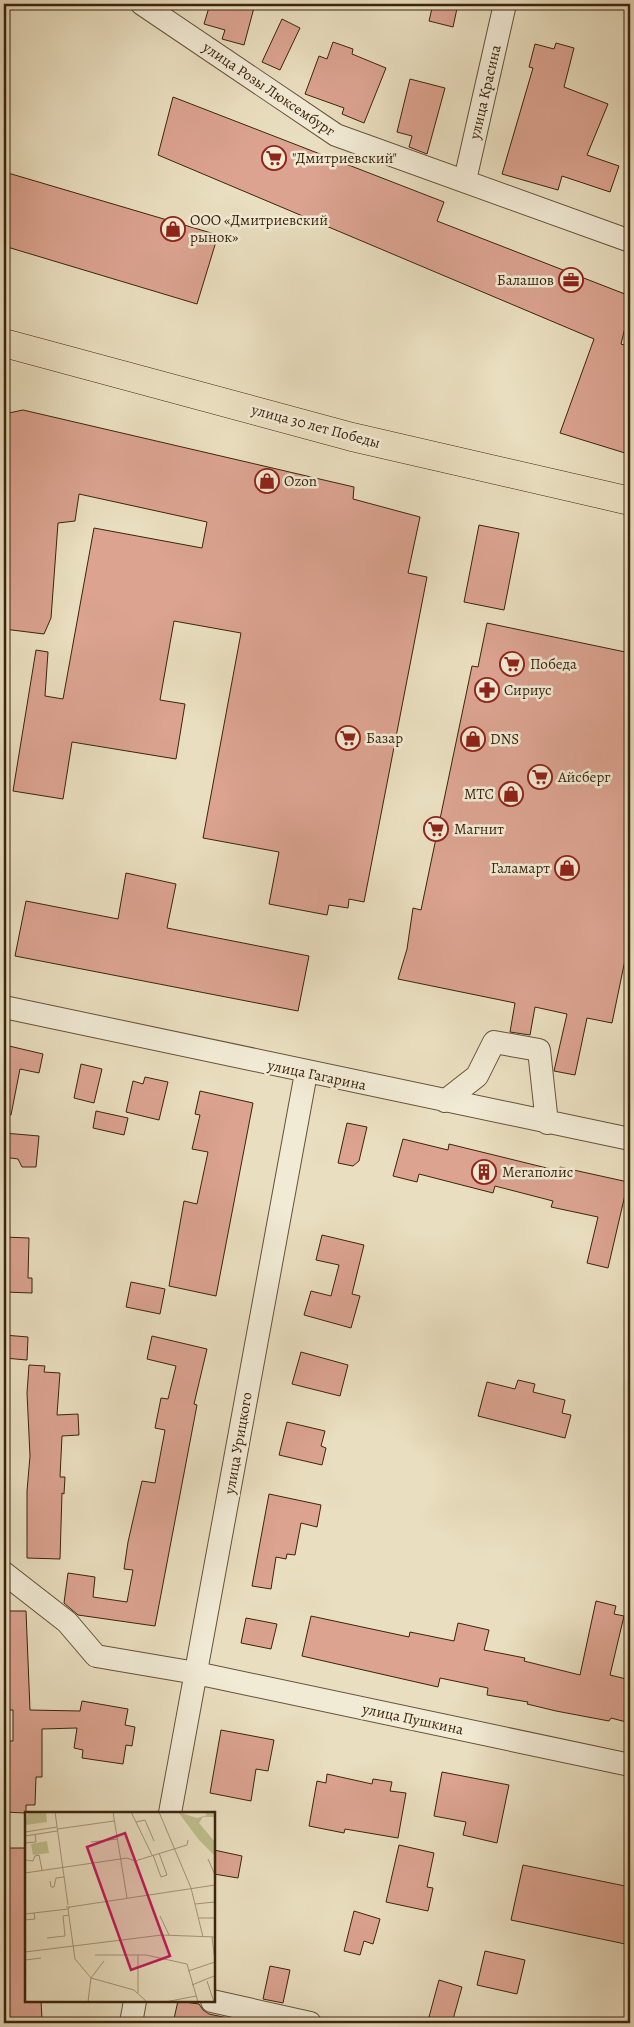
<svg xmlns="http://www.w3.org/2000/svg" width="634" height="2027" font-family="Alegreya,serif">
<rect width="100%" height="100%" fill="#e9debf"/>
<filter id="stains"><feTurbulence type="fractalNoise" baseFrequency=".004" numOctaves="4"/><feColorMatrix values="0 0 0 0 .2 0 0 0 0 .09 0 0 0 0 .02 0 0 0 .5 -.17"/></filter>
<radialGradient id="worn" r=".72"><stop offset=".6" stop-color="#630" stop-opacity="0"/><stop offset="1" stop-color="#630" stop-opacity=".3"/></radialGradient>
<!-- building -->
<path fill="#dba390" stroke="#3b240c" d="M210 4H255L244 45 222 39 225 30 204 24Z
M433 4H458L453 27 429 21Z
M282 19 300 28 280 70 262 62Z
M333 42 353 49 352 54 386 68 364 123 342 114 344 108 305 94 319 56 327 59Z
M556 43 574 48 564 87 608 104 587 155 619 166 610 192 562 176 558 190 502 174 533 68 529 67 535 44 554 49Z
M410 79 445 88 427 154 409 147 412 136 397 132Z
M173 97 444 202 437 221 630 296V307L621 344 630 347V433L625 453 560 433 594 339 158 155Z
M8 173 218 235 197 304 4 246V187Z
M23 410 354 487 353 499 420 517 408 573 427 577 364 902 349 899 348 908 329 905 327 915 269 904 279 852 203 838 241 633 174 621 160 700 185 704 176 759 72 742 63 799 13 791 36 650 48 652 45 696 63 699 94 528 202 548 207 522 79 494 75 521 58 523 51 618 44 634 4 629V414Z
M479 525 519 533 504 610 464 602Z
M487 623 630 653V961L625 960 612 1023 587 1018 575 1075 554 1071 567 1014 535 1007 530 1035 510 1032 515 1003 398 979 407 949 413 908 421 910 472 666 478 667Z
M126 873 176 884 167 928 309 956 298 1011 15 956 26 901 118 919Z
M9 1046 43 1054 39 1073 20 1069 11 1115 4 1114V1071Z
M81 1064 102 1069 94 1103 74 1098Z
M145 1077 168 1082 159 1120 126 1112 133 1081 143 1084Z
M200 1091 253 1103 216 1296 169 1286 184 1201 197 1204 208 1152 192 1149 200 1115 195 1114Z
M96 1111 128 1118 124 1135 93 1128Z
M347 1123 367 1127 359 1161 353 1166 338 1163Z
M4 1133 39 1136 36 1167H22L18 1159 4 1157Z
M403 1139 448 1150 449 1144 559 1171 560 1167 628 1182 608 1268 587 1263 598 1217 551 1207 553 1201 495 1186 493 1193 419 1174 417 1182 393 1176Z
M322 1235 364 1245 352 1294 360 1296 351 1328 304 1315 311 1291 331 1296 339 1265 316 1260Z
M4 1237 29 1238 28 1278H32V1293L4 1292Z
M131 1282 165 1289 160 1314 126 1307Z
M4 1335 28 1337 27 1360 4 1358Z
M152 1336 207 1349 194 1404 197 1405 155 1626 78 1615 64 1603 68 1573 95 1577 93 1597 127 1602 133 1570 124 1569 128 1542 142 1481 155 1483 165 1430 155 1428 161 1398 168 1399 176 1366 147 1359Z
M301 1352 348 1365 340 1396 292 1384Z
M29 1365 45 1366 44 1372 60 1373 57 1415 78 1414 79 1435 62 1436 60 1477H65L64 1494 62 1493 60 1559 27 1558V1491L30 1456 27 1393Z
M518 1380 535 1384 533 1392 565 1400 562 1413 571 1415 565 1438 478 1416 487 1382 515 1389Z
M287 1422 325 1431 321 1446 326 1448 322 1465 279 1455Z
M269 1494 321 1505 317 1527 301 1523 295 1555 287 1554 286 1559 276 1557 271 1589 252 1586Z
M596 1601 616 1606 614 1614 624 1616 610 1675 630 1680V1723L611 1718 609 1721 556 1711 527 1704 528 1702 487 1695 488 1688 440 1678 438 1687 302 1656 311 1616 409 1637 410 1632 454 1641 458 1623 489 1630 484 1650 525 1658 524 1661 580 1675Z
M4 1611H26L30 1710 80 1711 82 1701 128 1709 125 1725 135 1727 132 1746 126 1745 123 1764 82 1758 83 1750 74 1748 77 1728 42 1729V1777H36L35 1805H26V1813L4 1812V1741H13V1710H4Z
M246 1618 277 1624 271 1649 241 1643Z
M221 1730 274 1740 268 1771 256 1769 251 1801 210 1793Z
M442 1772 509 1785 497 1843 463 1835 466 1822 434 1816Z
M327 1774 372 1784 373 1779 392 1782 390 1791 406 1793 398 1838 345 1829 344 1833 309 1826 317 1781 326 1783Z
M399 1845 434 1853 427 1887 433 1888 428 1911 386 1902Z
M8 1848H26V2001H41L42 2019 4 2021V1904H7Z
M214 1850 242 1856 238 1878 214 1874Z
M523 1865 630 1887V1945L511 1920Z
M354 1911 380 1919 373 1944 364 1941 360 1955 344 1951Z
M485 1951 525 1960 517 1994 477 1985Z
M270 1966 290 1970 283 2003 263 1999Z
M439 1980 462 1987 452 2023 429 2017Z
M178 2001 199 2004 203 2010 209 2014 251 2023H173Z"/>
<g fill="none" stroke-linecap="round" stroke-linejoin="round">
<defs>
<path id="minor" d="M142 4 336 135 630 241
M465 180 505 4
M4 1007 630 1139
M445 1101 477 1076 494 1042 539 1050 547 1123
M4 1573 67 1622 96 1656 196 1673 630 1765
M170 1813 306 1073
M212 2001 310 2023
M131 2023 135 2001"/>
<path id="major" d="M4 343 352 437 630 501"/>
</defs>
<!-- minor casing -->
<use href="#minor" stroke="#665239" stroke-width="24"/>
<!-- major casing -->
<use href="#major" stroke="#3b240c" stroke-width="29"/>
<!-- minor -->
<use href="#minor" stroke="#f1ead5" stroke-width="22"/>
<!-- major -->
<use href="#major" stroke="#e9debf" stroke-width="28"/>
</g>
<!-- icons -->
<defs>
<symbol id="supermarket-ring" viewBox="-11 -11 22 22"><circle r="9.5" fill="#f1ead5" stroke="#8f2418" stroke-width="1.5"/><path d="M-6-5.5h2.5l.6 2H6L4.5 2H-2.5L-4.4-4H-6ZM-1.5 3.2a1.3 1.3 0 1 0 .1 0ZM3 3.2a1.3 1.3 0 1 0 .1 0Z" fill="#8f2418"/></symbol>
<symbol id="shop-ring" viewBox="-11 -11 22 22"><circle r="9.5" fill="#f1ead5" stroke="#8f2418" stroke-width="1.5"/><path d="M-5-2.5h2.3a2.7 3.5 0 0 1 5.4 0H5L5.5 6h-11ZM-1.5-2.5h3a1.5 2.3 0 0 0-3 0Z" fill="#8f2418"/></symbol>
<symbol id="office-ring" viewBox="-11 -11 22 22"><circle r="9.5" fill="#f1ead5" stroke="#8f2418" stroke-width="1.5"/><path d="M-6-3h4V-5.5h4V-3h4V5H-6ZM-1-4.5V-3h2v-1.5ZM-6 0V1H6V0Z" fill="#8f2418"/></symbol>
<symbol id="pharmacy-ring" viewBox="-11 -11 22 22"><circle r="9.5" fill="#f1ead5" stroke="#8f2418" stroke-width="1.5"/><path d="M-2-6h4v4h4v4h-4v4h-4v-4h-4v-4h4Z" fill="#8f2418"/></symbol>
<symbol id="building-ring" viewBox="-11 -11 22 22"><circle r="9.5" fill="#f1ead5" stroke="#8f2418" stroke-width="1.5"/><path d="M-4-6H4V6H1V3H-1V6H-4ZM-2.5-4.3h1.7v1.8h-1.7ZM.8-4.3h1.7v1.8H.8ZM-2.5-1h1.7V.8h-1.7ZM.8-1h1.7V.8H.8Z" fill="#8f2418"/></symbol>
</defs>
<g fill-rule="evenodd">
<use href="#supermarket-ring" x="260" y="144" width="28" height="28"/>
<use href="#shop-ring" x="159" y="215" width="28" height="28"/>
<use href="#office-ring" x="557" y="266" width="28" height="28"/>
<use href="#shop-ring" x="253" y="467" width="28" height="28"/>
<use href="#supermarket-ring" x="498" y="650" width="28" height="28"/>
<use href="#pharmacy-ring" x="473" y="676" width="28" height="28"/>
<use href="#supermarket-ring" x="334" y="724" width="28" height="28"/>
<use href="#shop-ring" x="459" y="725" width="28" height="28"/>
<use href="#supermarket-ring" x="526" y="763" width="28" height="28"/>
<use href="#shop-ring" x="497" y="780" width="28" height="28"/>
<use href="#supermarket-ring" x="422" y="815" width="28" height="28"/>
<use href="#shop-ring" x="553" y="854" width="28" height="28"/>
<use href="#building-ring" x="470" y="1158" width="28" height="28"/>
</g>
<g text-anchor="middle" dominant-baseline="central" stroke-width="5" stroke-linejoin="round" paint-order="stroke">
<!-- street labels -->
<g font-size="15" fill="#3b240c" stroke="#f1ead5">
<text transform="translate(269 89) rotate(34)">улица Розы Люксембург</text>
<text transform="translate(485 92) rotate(-77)">улица Красина</text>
<text transform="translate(316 426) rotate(15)">улица 30 лет Победы</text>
<text transform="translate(317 1075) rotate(12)">улица Гагарина</text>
<text transform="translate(238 1443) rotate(-80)">улица Урицкого</text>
<text transform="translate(413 1719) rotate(12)">улица Пушкина</text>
</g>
<!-- poi labels -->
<g font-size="15" fill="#3b240c" stroke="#f1ead5" text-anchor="start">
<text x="292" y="158">"Дмитриевский"</text>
<text x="190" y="220">ООО «Дмитриевский<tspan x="190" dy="17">рынок»</tspan></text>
<text x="554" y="280" text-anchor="end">Балашов</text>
<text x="284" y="481">Ozon</text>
<text x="530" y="664">Победа</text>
<text x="504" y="690">Сириус</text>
<text x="366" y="738">Базар</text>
<text x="490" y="739">DNS</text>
<text x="558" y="777">Айсберг</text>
<text x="494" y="794" text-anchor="end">МТС</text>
<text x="454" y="829">Магнит</text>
<text x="550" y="868" text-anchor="end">Галамарт</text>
<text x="502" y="1172">Мегаполис</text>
</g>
</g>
<!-- overview -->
<g transform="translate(25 1812)">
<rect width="190" height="190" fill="#e9debf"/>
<path d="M3 0H21L22 10 0 13ZM153 0 172 6 182 3 179 0H190V5H178L174 11 190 30V44L174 28ZM22 29 24 41 8 43 6 32Z" fill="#bebf8c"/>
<path fill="none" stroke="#a39477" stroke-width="1" d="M30 0 43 93M88 0 102 86M106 0 127 43M134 0 166 76 178 125M111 10 120 8 129 29M32 17 89 9M0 20 32 15M0 24 32 19M66 30 93 27M0 31 11 30 10 22M128 43 136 65 142 63 134 41M183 47 190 63M0 48 8 49 10 44 14 43 17 58M110 49 123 83M0 61 102 46 110 49 162 33 163 28M25 69 26 75H29L31 66 39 65M170 92 190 90M45 95 190 73M43 97 50 147 66 166 63 190M0 102 43 97 45 95H41M135 104 144 123M174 106H190M0 108 10 107 9 101M187 125 190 149M22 126 40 124 38 104 44 103M0 140 137 123 190 125M70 143H121L162 152 173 190M113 143V181M0 148 16 146M163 159 190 150M66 166 109 178 122 190M66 166 79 149M182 169 189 190M167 173 189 164M140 190 171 184"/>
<path fill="#c2185b" fill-opacity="0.15" stroke="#c2185b" stroke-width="2.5" d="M100 21 145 144 106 158 62 35Z"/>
<rect width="190" height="190" fill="none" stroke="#3b240c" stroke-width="2.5"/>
</g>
<!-- margin -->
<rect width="634" height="2027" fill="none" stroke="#e9debf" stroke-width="20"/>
<rect x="5" y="5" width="624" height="2017" fill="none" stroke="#3b240c" stroke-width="2.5"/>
<rect x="10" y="10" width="614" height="2007" fill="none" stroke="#3b240c"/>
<rect width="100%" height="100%" filter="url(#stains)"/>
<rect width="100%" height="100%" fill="url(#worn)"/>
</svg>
